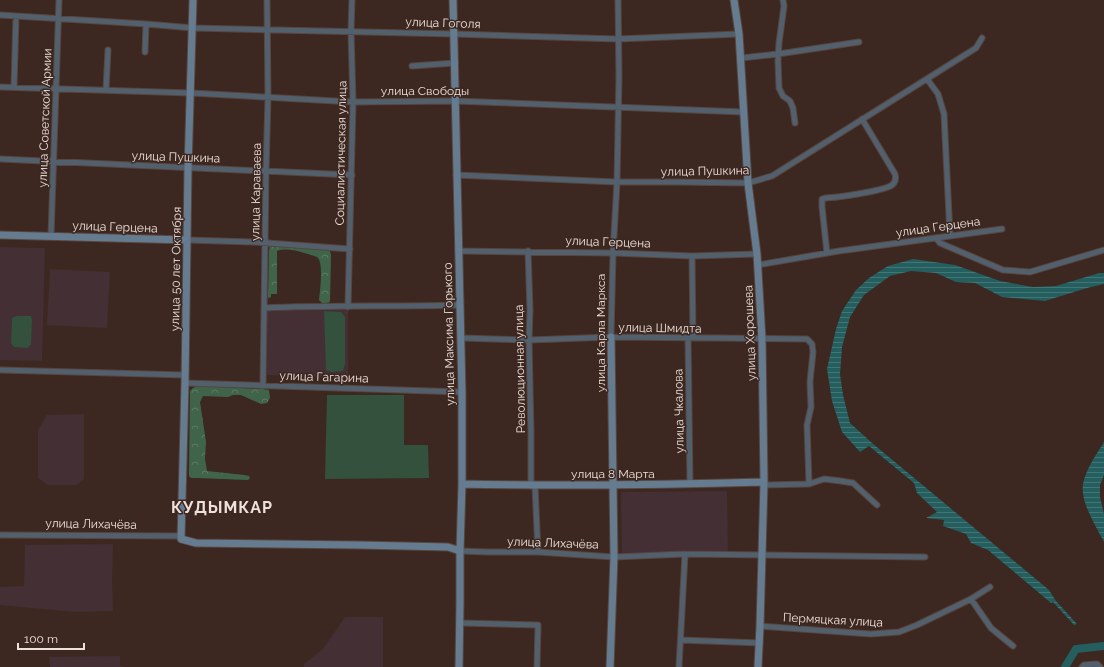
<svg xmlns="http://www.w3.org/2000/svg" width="1104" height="667" font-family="Raleway,sans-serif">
<defs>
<pattern id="forest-crowns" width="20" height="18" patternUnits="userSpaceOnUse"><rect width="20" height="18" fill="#40644a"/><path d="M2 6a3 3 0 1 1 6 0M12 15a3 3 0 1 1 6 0" fill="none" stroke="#5c7a64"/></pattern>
<pattern id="water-rules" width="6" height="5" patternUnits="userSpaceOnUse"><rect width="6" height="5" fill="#245e5f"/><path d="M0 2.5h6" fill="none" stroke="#447575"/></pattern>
</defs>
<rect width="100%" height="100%" fill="#3c2820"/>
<!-- education -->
<path fill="#432f34" d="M0 247 45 248 42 361 0 360Z
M50 269 110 272 107 328 47 325Z
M348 308V378L267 375V309Z
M84 414V479L77 485H48L38 478V430L47 415Z
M727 491 728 552 622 554 621 492Z
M113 544 112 581 113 611 75 612 0 605V587L24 586 25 545Z
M345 617H383V667H304V664L323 649Z
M120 656V666L125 667H50L49 657Z"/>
<!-- forest -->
<path fill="url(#forest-crowns)" d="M270 245 326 248 330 251 331 255 330 302 323 304 319 300C320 292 324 261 317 257 313 255 306 254 301 252 294 250 284 248 277 251V294H271V297L268 298 269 251Z
M197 386 263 389 269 390 270 398 267 403 261 404 241 395H233L228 397 203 396 200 402 206 442 205 459 207 471 244 475 249 476 250 478 248 480 197 478H191L189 476 190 391 193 388Z"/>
<!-- green -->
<path fill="#33513c" d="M324 311 341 312 345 317V364L343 371 331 372 326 370Z
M17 316H31L32 320 31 344 28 348 14 347 11 343 12 318Z
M327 395H404V445H428L429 478 325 479Z"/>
<!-- water -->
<path fill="url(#water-rules)" d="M913 259 955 265 1000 281 1033 287 1056 286 1099 273H1104V284L1087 288 1045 301 1002 297 975 283 956 282 936 273 911 271 890 276 864 295 850 317 842 347 840 374 843 395 850 423 872 443 1049 590 1056 601 1077 624 1074 625 1053 602 1051 603 988 550 971 543 966 534 943 526 944 520 926 518 937 512 917 493 914 483 869 446 860 452 842 432 832 401 827 369 836 329 842 311 856 290 869 278 888 266Z
M1104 442V475L1100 485V497L1104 514V542C1096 526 1080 502 1083 484 1086 469 1096 455 1104 442Z"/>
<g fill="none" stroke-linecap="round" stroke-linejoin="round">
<!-- river -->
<path stroke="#245e5f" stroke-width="8" d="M1065 667 1076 649 1104 646"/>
<defs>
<path id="street" d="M783 0 784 6 779 43 778 61 779 88 783 96 790 101 793 108 795 123
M0 15 146 24 193 28 454 34 618 39 739 34
M145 52 146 24
M741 58 778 54 859 42
M412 66 455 63
M927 79 938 94 944 114 950 236
M0 87 191 93 353 102 455 101 744 112
M14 87 16 16
M106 90 108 50
M0 159 352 175
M456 175 617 182H676L748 183 772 176 976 48 982 38
M51 236 59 0
M936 238 940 243 1003 270 1030 272 1104 250
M187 240 253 242 350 249
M458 251 613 253 692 256 757 254
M528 251 530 310 529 340 531 433V486
M827 253 822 207V199C827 197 832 198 837 197 847 196 886 190 892 185 896 182 896 178 895 174L862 119
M692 256 693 338
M758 265 839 251 1002 229
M348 307 353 102 351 31 352 0
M264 308C329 305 395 307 460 305
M611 337 613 253 617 182 619 76 618 0
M461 338 529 340 611 337 807 339 812 344 813 352 810 382 811 407 807 425 809 484
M688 338 690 484
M0 370 185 375
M185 383 462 392
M263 385 266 171 268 97 267 0
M764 485 809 484 824 479 841 481 853 483 877 505
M535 486 538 552
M0 535 181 536
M460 551 488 552H538L614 557 685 554 925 557
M971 599 991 628 1013 646
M460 623 538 625 537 667
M760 626 871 634 899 632 917 625 971 599 990 587
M681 640 760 643
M679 667 685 554
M1082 667 1084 665 1097 664 1100 667"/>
<path id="secondary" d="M193 0 188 168 185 383 181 539 196 543 359 545 448 547 460 551
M453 0 462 392V484L460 551V603L459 667
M734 0 739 34 748 183 757 254 762 339 764 482 760 626 758 667
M0 235 187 240
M462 484C563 486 663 485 764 482
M610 667 614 557 611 337"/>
</defs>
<!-- street casing -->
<use href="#street" stroke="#58453e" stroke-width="7"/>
<!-- secondary casing -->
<use href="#secondary" stroke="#58453e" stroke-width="9"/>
<!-- street -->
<use href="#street" stroke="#52606d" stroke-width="5"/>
<!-- secondary -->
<use href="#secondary" stroke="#657c90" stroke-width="7"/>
</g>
<g text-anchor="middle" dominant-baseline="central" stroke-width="3" stroke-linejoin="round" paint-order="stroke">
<!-- street labels -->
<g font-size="12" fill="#eee0db" stroke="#3c2820">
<text transform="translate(443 23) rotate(2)">улица Гоголя</text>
<text x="425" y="91">улица Свободы</text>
<text transform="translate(45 118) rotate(-88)">улица Советской Армии</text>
<text transform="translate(341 153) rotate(-89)">Социалистическая улица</text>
<text transform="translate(176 157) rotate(2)">улица Пушкина</text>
<text transform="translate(705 171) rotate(-1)">улица Пушкина</text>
<text transform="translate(256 192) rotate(-89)">улица Караваева</text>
<text transform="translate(115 227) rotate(2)">улица Герцена</text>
<text transform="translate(938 227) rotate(-8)">улица Герцена</text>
<text transform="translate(608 242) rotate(2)">улица Герцена</text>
<text transform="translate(176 269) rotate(-89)">улица 50 лет Октября</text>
<text transform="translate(660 328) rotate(1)">улица Шмидта</text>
<text transform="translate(601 333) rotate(-90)">улица Карла Маркса</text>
<text transform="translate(750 333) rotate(-92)">улица Хорошева</text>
<text transform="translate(449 334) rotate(-91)">улица Максима Горького</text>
<text transform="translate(520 369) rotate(-91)">Революционная улица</text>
<text transform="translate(324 377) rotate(2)">улица Гагарина</text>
<text transform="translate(679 411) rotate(-91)">улица Чкалова</text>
<text x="613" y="474">улица 8 Марта</text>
<text transform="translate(91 524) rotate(1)">улица Лихачёва</text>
<text transform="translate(553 543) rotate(2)">улица Лихачёва</text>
<text transform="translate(833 620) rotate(3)">Пермяцкая улица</text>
</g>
<!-- district labels -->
<g font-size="16" font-weight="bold" letter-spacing="1" fill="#eee0db" stroke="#3c2820">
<text x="222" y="507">КУДЫМКАР</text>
</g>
</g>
<!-- scale -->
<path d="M18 643v6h66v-6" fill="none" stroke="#eee0db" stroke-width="2"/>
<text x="24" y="643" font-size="12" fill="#eee0db" stroke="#3c2820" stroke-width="3" paint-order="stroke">100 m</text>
</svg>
